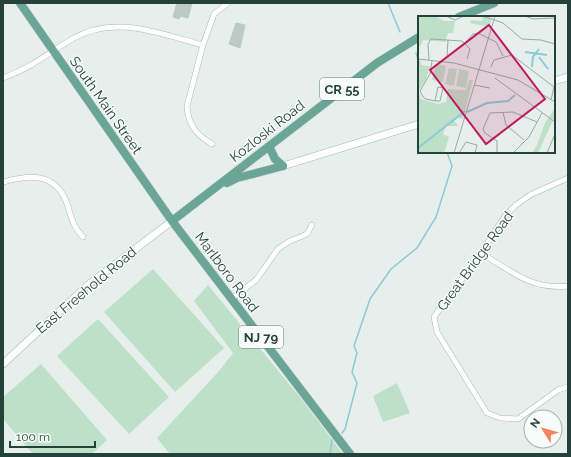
<svg xmlns="http://www.w3.org/2000/svg" width="571" height="457" font-family="Raleway,sans-serif">
<rect width="100%" height="100%" fill="#e6efeb"/>
<!-- green -->
<path fill="#bfe0c8" d="M153 269 224 348 175 392 104 312Z
M208 285 303 401 343 454H170L157 438 219 371 233 353 194 301Z
M98 319 169 397 129 434 57 356Z
M41 364 107 440 92 454H33L3 419V397Z
M397 383 410 413 383 422 373 396Z"/>
<g fill="none" stroke-linecap="round" stroke-linejoin="round">
<!-- stream -->
<path stroke="#8ec9d4" stroke-width="1.5" d="M388 3 400 32
M416 53 419 62
M342 433 345 429 357 383 352 372 357 353 354 346 370 299 391 269 417 248 436 217 452 166 447 152
M330 454 332 440"/>
</g>
<!-- building -->
<path fill="#bbcac4" stroke="#b8c9c2" d="M177 3H192L188 18 180 16 179 19 173 17Z
M236 23 245 25 240 48 229 44Z"/>
<g fill="none" stroke-linecap="round" stroke-linejoin="round">
<defs>
<path id="street" d="M3 78C31 68 47 54 72 39 115 14 160 34 203 45
M212 144C196 135 188 124 187 106L203 45 214 14 228 3
M568 178 530 195 516 205 505 216 481 253 434 317 437 332 487 413 500 418 518 419 558 390 568 387
M3 182C29 175 54 172 66 201 72 217 71 224 83 237
M481 253C511 271 531 290 568 286
M231 299 256 280 278 249 288 242 307 234 312 225"/>
<path id="secondary" d="M554 81 568 77
M283 166 419 124
M3 364 88 285 172 221"/>
<path id="primary" d="M20 3 172 221 350 454
M459 17 494 3
M269 146 275 159 283 166
M227 183 237 178 283 166
M172 221 377 63 419 37"/>
</defs>
<!-- street casing -->
<use href="#street" stroke="#a8b8b2" stroke-width="6"/>
<!-- secondary casing -->
<use href="#secondary" stroke="#a4bbb3" stroke-width="8"/>
<!-- primary casing -->
<use href="#primary" stroke="#c2cac8" stroke-width="9"/>
<!-- street -->
<use href="#street" stroke="#fff" stroke-width="5"/>
<!-- secondary -->
<use href="#secondary" stroke="#fff" stroke-width="7"/>
<!-- primary -->
<use href="#primary" stroke="#6aa596" stroke-width="8"/>
</g>
<g text-anchor="middle" dominant-baseline="central" stroke-width="3" stroke-linejoin="round" paint-order="stroke">
<!-- shield labels -->
<g fill="#f7fbf9" stroke="#637a73" stroke-width="1">
<rect x="320" y="78" width="44" height="22" rx="3"/>
<rect x="239" y="326" width="44" height="22" rx="3"/>
</g>
<g font-size="13" font-weight="bold" fill="#24423a">
<text x="342" y="89">CR 55</text>
<text x="261" y="337">NJ 79</text>
</g>
<!-- street labels -->
<g font-size="14" fill="#24423a" stroke="#f7fbf9">
<text transform="translate(106 105) rotate(55)">South Main Street</text>
<text transform="translate(267 131) rotate(-38)">Kozloski Road</text>
<text transform="translate(475 261) rotate(-54)">Great Bridge Road</text>
<text transform="translate(227 272) rotate(53)">Marlboro Road</text>
<text transform="translate(86 290) rotate(-40)">East Freehold Road</text>
</g>
</g>
<!-- overview -->
<g transform="translate(418 16)">
<rect width="137" height="137" fill="#e6efeb"/>
<path d="M0 0H16L27 5H37L35 17H30L27 26 5 24 2 31 0 30ZM65 0 74 2 71 11 52 7 53 4 64 5ZM0 45H3V49L12 50 8 64 0 75ZM18 48 28 50 25 66 14 64ZM31 52 39 53 36 70 27 68ZM41 53 51 55 48 72 38 70ZM51 64H55L45 103 40 102 36 105 41 110H28L25 118 31 121 26 137H0V75L3 83 20 88 28 86 30 73 48 74ZM137 92V105L135 104 120 137H114L119 129 127 107Z" fill="#bfe0c8"/>
<path fill="none" stroke="#8ec9d4" stroke-width="2" d="M107 36 129 39M121 41 130 53M114 51 115 41 121 33M49 96 69 87 90 85 97 79M0 132 47 95"/>
<path fill="none" stroke="#98aaa4" stroke-width="1" d="M28 0 37 4 46 0M65 0 85 7 104 23 123 24 137 28M107 0 115 3 137 2M47 27 55 18 60 17 78 26 85 40M29 40 30 24M0 43 36 47 100 64 137 86M11 44 10 28 13 23 44 25 52 33 49 43M14 45 12 58 2 75 5 81 8 83 17 85H22L25 72 20 71 17 85M73 51 76 44 94 39 136 71 133 84M77 62 137 106M56 69 72 72M85 96 88 109 106 124M36 137 77 0M41 137 48 126 59 129 57 137M79 137V125L67 117 65 113 72 97 95 96 119 106M95 137 111 121 124 97M129 137 137 118"/>
<path fill="#c2185b" fill-opacity="0.15" stroke="#c2185b" stroke-width="2" d="M71 9 127 83 68 128 12 54Z"/>
<rect width="137" height="137" fill="none" stroke="#24423a" stroke-width="2"/>
</g>
<!-- border -->
<rect width="571" height="457" fill="none" stroke="#24423a" stroke-width="8"/>
<!-- north arrow -->
<g transform="translate(543 429) rotate(307)"><circle r="19" fill="#f7fbf9" stroke="#a3b1ad"/>
<path d="M0-3L7 15L0 10L-7 15Z" fill="#f4845f"/>
<text y="-6" font-size="11" font-weight="bold" text-anchor="middle" fill="#24423a">N</text>
</g>
<!-- scale -->
<path d="M10 441v6h85v-6" fill="none" stroke="#24423a" stroke-width="2"/>
<text x="16" y="441" font-size="12" fill="#24423a" stroke="#f7fbf9" stroke-width="3" paint-order="stroke">100 m</text>
</svg>
